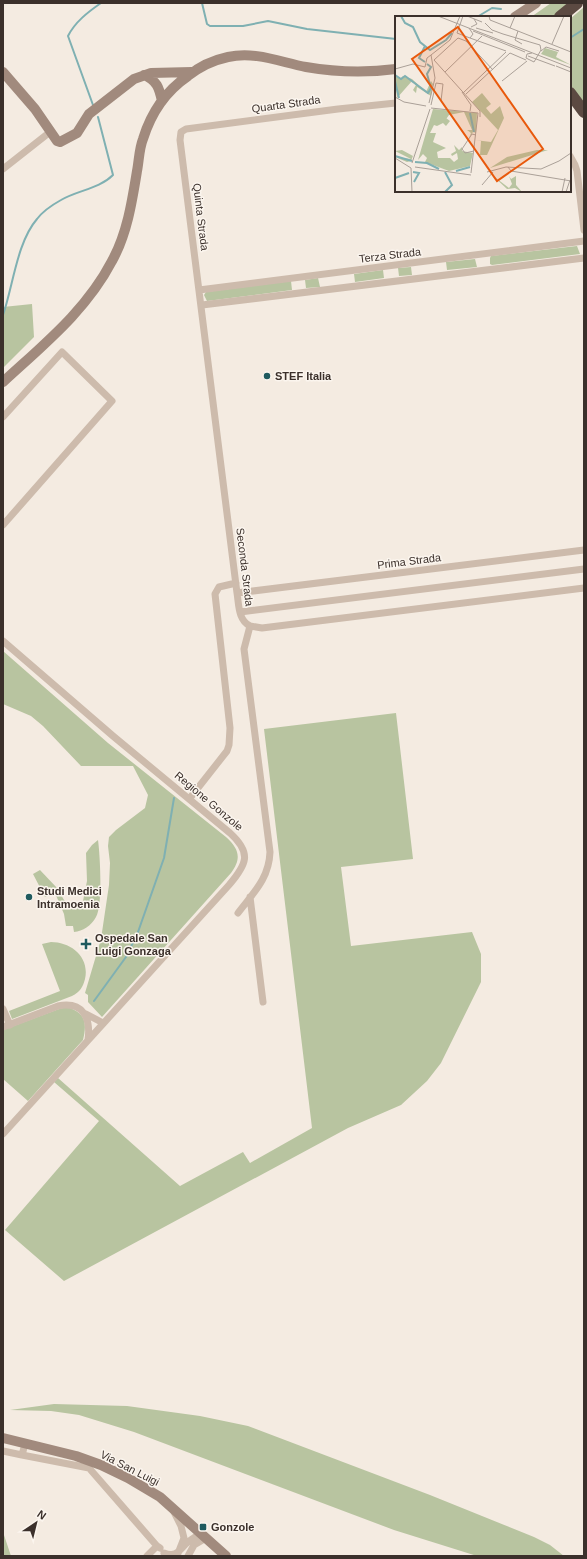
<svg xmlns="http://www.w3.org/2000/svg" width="587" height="1559" font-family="Arial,sans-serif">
<rect width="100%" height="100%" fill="#f4ebe1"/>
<!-- green -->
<path fill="#b8c4a0" d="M551 3H568L554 17H531Z
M584 7V104L570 84V19Z
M577 246 580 254 492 265 490 264V258L491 256Z
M475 259 477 267 447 270 446 262Z
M411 267 412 275 399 276 398 268Z
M383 270 384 278 355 282 354 274Z
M318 278 320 287 306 288 305 280Z
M291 281 292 290 207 301 204 295 206 292Z
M32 304 34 337 3 368V307Z
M3 651 108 743 226 837C239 849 242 858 231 873L102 1017 88 1002V995L85 993 101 939 109 885 110 863 108 846 109 837 116 830 145 808 148 795 133 766H81L43 726 31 716 3 704Z
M396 713 413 859 341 867 351 946 472 932 481 954V982L441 1063 427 1081 401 1105 348 1128 64 1281 5 1230 99 1121 54 1082 58 1078 180 1186 243 1152 250 1163 312 1128 264 729Z
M98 840C100 854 103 905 96 917 91 926 83 931 74 932L73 926H66L64 914 55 893 45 897 33 874 40 870 57 888 64 900 76 910 83 901 87 881 86 853 92 845Z
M51 942C71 942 90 957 85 979 83 987 80 992 72 996L12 1019 9 1011 60 991 42 944Z
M67 1007C86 1013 87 1023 83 1040L28 1101 3 1079V1030L59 1009Z
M54 1404 127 1406 200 1416 248 1426 430 1495 534 1537 550 1545 564 1556H477L394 1530 134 1432 79 1415 51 1411 10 1410Z
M3 1532 11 1556H3Z"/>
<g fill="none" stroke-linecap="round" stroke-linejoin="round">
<!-- stream -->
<path stroke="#7fb0b2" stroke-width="2" d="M202 3 207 24 210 26H243L268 21 307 29 396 39
M477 17 492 8 501 9
M570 38 584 29
M93 105 68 36C75 22 88 12 101 3
M3 315C13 286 17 242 37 219 43 211 52 205 61 200 78 190 99 189 113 175L98 117
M94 1001 126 957 138 932 164 858 174 798"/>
<!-- street -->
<path stroke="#cdbbac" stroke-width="7" d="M570 156 575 165 577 171 584 230
M3 169 50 132
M199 290 584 241
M202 305 584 258
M3 417 62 352 112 401 3 525
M237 593 584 550
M240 612 584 569
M250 626 262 628 584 588
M3 641 113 736 230 833C252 853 247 864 229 885L3 1134
M190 798 227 751 229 745 230 728 215 594 219 587 236 583
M250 897 263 1002
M238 913C253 893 269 879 270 852L244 649 250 626C238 620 239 605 237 593L180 140 181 132 186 129 338 109 396 103
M3 1009 10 1025
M86 1014 103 1023
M3 1027 58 1006C83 1001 91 1018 88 1040
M3 1451 22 1455 25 1444
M22 1455 89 1468 157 1546
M174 1512 181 1526 184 1538 177 1556
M164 1553C177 1558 179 1550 188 1542 192 1539 197 1536 201 1533
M147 1556 157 1546 160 1548
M188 1556 194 1545 206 1538"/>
<!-- secondary -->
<path stroke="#a18a7d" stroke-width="10" d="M515 17 536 3
M3 72 35 109 57 141 60 142 77 133 89 114 134 79 151 73 192 72
M144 75C157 81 159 87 162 101
M3 382C43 345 86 311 112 261 127 234 132 202 137 171 139 161 139 149 143 139 151 113 166 91 188 76 199 67 214 60 228 57 255 51 280 62 306 67 335 72 366 73 396 69
M3 1438 76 1456 101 1465 128 1478 160 1497 226 1556"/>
<!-- highway -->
<path stroke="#5c4a42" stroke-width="12" d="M560 17 577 3
M570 93 584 112"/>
</g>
<!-- markers -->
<g fill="#1f5a5e" stroke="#fbf5ee" stroke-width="1.5">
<circle cx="267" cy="376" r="4"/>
<circle cx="29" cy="897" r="4"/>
<path d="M84 938h4v4h4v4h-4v4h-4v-4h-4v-4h4z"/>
<rect x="199" y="1523" width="8" height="8" rx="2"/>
</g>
<g text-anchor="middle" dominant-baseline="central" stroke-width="3" stroke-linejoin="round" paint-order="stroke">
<!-- street labels -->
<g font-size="11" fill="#3b302b" stroke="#fbf5ee">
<text transform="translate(286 104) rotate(-8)">Quarta Strada</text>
<text transform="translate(201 217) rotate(83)">Quinta Strada</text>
<text transform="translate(390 255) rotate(-7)">Terza Strada</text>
<text transform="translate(409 561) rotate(-7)">Prima Strada</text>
<text transform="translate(245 567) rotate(83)">Seconda Strada</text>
<text transform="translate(209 801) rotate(40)">Regione Gonzole</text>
<text transform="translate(130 1468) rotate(27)">Via San Luigi</text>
</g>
<!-- poi labels -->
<g font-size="11" font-weight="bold" fill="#3b302b" stroke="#fbf5ee" text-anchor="start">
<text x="275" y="376">STEF Italia</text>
<text x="37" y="891">Studi Medici<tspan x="37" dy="13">Intramoenia</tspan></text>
<text x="95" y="938">Ospedale San<tspan x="95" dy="13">Luigi Gonzaga</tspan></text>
<text x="211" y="1527">Gonzole</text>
</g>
</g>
<!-- overview -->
<g transform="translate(395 16)">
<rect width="176" height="176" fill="#f4ebe1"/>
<path d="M150 32 163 36 161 41 176 49 146 38ZM0 59 5 63 8 60 17 63 31 76 36 65 38 68 36 80 22 71 21 77 18 74 21 69 17 65 2 82ZM87 77 96 88 91 92 96 98 105 90 109 102 92 139H85L86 125 80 124 96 126 103 114 77 86ZM38 93 82 97 81 117 78 116 74 122 76 117 72 114H77L69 96 54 99 49 106 51 102 55 105 51 110 48 107 42 110 39 109 35 117H41L38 126 51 132 42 136 43 142H55L59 146 63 143 62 137 57 140 56 138 61 135 59 129 64 134 67 131V135L78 137 75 150 54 155 30 146 32 142 28 138 23 144ZM24 124 16 145 12 146 0 141 16 143 0 135 7 134 18 140ZM142 134H153L95 152 112 141ZM97 159 114 172 117 168 114 160 116 163 121 160V169L127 176 120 172 112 173Z" fill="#b8c4a0"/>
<path fill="none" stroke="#7fb0b2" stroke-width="2" d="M6 0 10 7 18 11 25 26 35 34 51 24 57 17M30 30 24 42 30 46M0 59 6 63 10 60 33 77 36 72 32 58 36 51 32 48M0 65 4 82M75 97 79 116M0 140 17 145M20 146 32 147 44 153M61 155 75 151M18 156 24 157 19 166M0 162 14 157M50 176 57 169 50 156"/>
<path fill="none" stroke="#aaa098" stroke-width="1" d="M43 0 176 52M68 0 62 17 75 22 78 18 74 12M72 0 87 6M94 0 95 4 176 36M90 7 97 14 108 18 145 29 146 34 139 46 131 42 132 38 137 37M76 11 82 8 79 3M81 12 98 17M115 12 120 0M78 15 130 36M123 15 120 24 127 28M75 22 111 35M157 28 169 0M146 35 151 31 164 35M133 40 160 50M161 50 176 56M0 53 18 48 30 51 32 42 36 39M50 56 87 20M107 65 132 45M67 76 76 89 75 95M68 77 111 36M71 78 115 37 131 44M0 81 9 86 31 90M34 87 40 62 36 39 55 24 65 0M36 89 41 67 48 68 46 85M36 92 83 97 76 157M85 101V95L39 44 63 22 71 25 98 54M79 135 70 137 67 133 77 118 81 119M0 142 16 152 17 176M17 147 35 93M20 151 76 159M113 151 116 155 176 165M92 156 111 151 146 153 164 145 176 137M87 169 98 156M167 176 170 162M171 176 175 164"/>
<path fill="#e8590c" fill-opacity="0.15" stroke="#e8590c" stroke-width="2" d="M63 11 148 133 102 165 17 43Z"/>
<rect width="176" height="176" fill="none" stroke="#3b302b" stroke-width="2"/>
</g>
<!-- border -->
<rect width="587" height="1559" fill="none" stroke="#3b302b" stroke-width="8"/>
<!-- north arrow -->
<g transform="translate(36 1523) rotate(35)" stroke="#fbf5ee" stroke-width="3" paint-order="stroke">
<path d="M0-3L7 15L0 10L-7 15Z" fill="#3b302b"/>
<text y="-6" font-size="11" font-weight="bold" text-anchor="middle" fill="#3b302b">N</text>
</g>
</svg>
